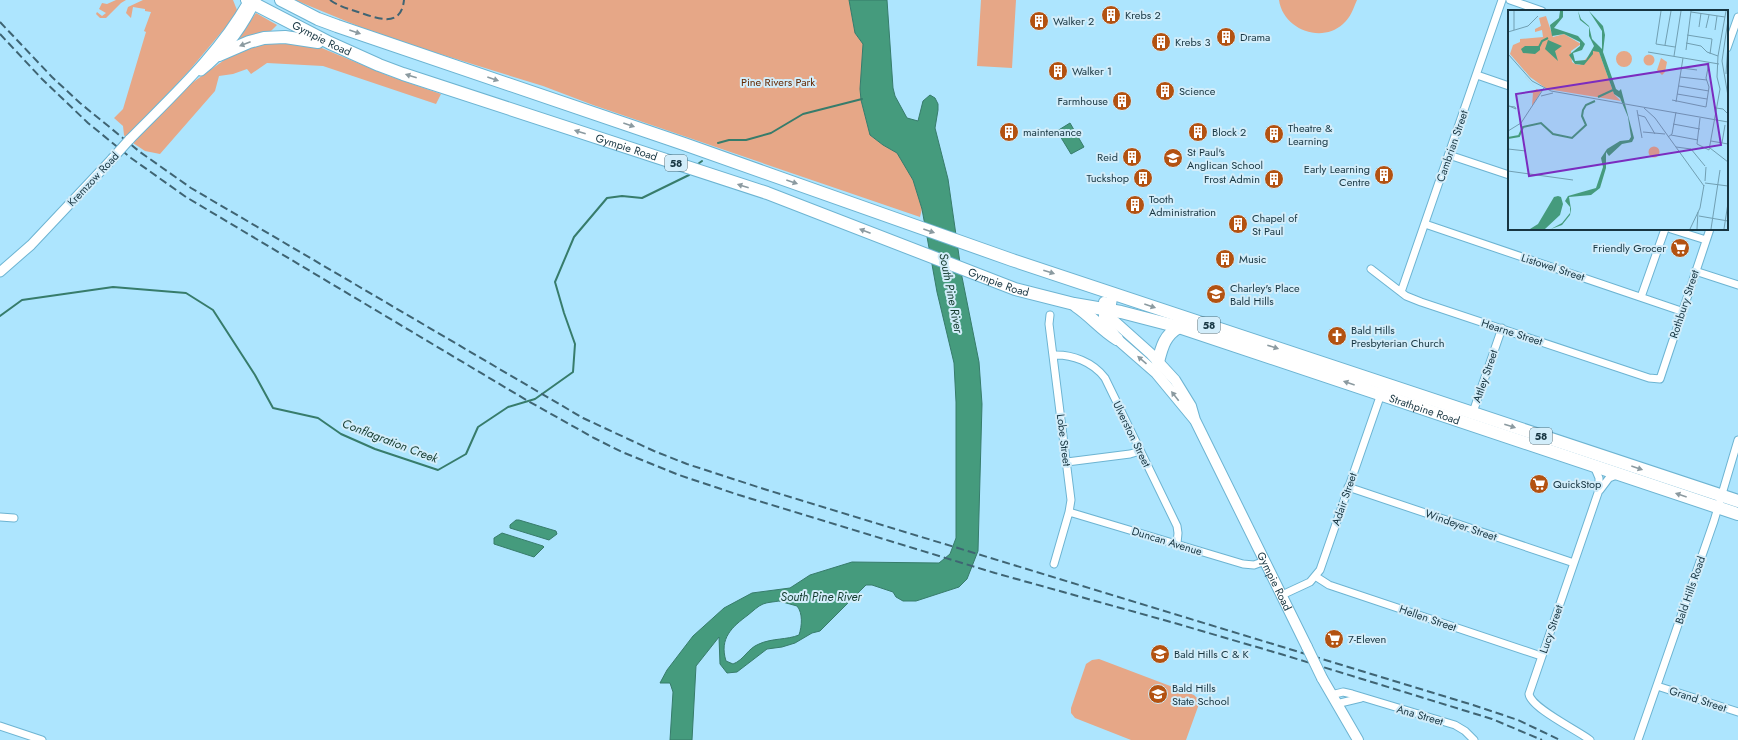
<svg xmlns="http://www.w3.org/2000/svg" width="1738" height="740" font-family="Jost,sans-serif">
<rect width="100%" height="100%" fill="#ade5fe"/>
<!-- green -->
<path fill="#e6a787" d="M116 0H126L121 3 106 18H100L96 14 97 12 102 16 106 13 99 9 102 3 107 4Z
M143 0H233L237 10 235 16 188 72 126 138 124 135 123 126 114 118 123 109 146 32 144 31 151 12 145 11V9L133 7 131 18 126 13 128 7Z
M295 0H849L855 33 863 44 860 89 861 100 870 135 883 145 897 153 904 164 913 180 922 209 920 217 593 105 543 86 382 36Z
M981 0H1016L1012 68 977 66Z
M1279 0H1357C1353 9 1351 17 1343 24 1321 44 1283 29 1279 0Z
M256 13 277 25 269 33 235 42Z
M267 41 312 44 389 76 441 94 436 104 323 66 267 63 251 74 247 69 233 74 219 76 215 91 160 154 145 151 133 143 192 83 234 53Z
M1099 659 1194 695 1198 699 1199 704 1186 740H1131L1075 718 1071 713V708L1086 664 1092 660Z"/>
<!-- water -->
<path fill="#459b7d" stroke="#377c6b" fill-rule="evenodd" d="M849 0H887L893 88 895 96 907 118 918 121 923 101 930 95 935 98 938 104V110L935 128 948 179 962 277 979 362 982 404 978 551 967 579 959 587 916 601H903L896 597 893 592 872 585H866L820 631 812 633 795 643 782 647 767 649 737 672 727 673 720 664 719 637 696 666 692 740H670L673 692 670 683H660L667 670 693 636 724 608 752 593 790 588 810 575 852 562 939 563 950 554 956 538V402L954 363 937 292 922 209 913 180 897 153 883 145 870 135 861 100 860 89 863 44 855 33ZM779 601 797 606C803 613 802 626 799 635 787 640 772 638 759 644 748 648 744 660 733 664L726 661C719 638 732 627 748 615 753 611 758 606 763 604 768 602 774 602 779 601Z
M1070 123 1084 147 1071 154 1057 131Z
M516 520H519L556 531 557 534 549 540 510 528V525Z
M502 533 543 546 544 547 534 557 494 544V538Z"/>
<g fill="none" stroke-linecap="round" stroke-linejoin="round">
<!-- stream -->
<path stroke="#377c6b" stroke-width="2" d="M718 143 729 140H746L771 133 803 114 862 99
M698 164 702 161
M0 316 22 300 113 287 186 293 213 310 255 375 273 408 318 418 341 434 375 449 438 470 466 454 478 427 508 407 535 399 573 372 575 344 564 313 555 282 574 237 607 198 622 196 642 198 689 175"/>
<defs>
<path id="minor" d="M1510 0 1542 11
M1727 48 1738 17
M1477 75 1509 86
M1449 155 1509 175
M1425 224 1681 311
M1671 229 1706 240
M1371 269 1406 296 1421 302 1649 378 1660 379 1710 229
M1695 271 1738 285
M1401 292 1502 0
M1641 297 1665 229
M1050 315 1049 324 1071 500 1069 512 1054 564
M1053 355C1072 354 1093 362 1105 378L1177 526 1178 533 1177 544
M1472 415 1502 328
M1067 462 1130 454 1140 451
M1348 487 1574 563
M1600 490 1609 478 1619 474
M1069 512 1243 564 1254 565 1265 561
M0 517 14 518
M1315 576 1329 585 1541 656
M1282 595 1310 582 1320 570 1382 391
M1657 686 1738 712
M1331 695 1343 692 1352 694 1455 725 1465 731 1474 740
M1336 704 1361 698
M0 726 42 740
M1590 740C1577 730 1531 708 1529 694L1599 490V478L1594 466
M1638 740 1714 521 1738 440"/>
<path id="tertiary" d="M201 71C225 52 243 27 256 0
M129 140C171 97 219 54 249 0
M0 272 31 245 112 159"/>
<g id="secondary">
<path id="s1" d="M1113 293 1110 310 1113 320 1151 354 1175 380 1191 406 1195 420 1307 647"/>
<path d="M1104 302V319L1117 339 1156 373 1194 419"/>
<path d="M1322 678 1358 740"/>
</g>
<g id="trunk">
<path id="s2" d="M247 0 330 43 379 65 403 74 767 193 1015 289 1074 304 1121 312 1179 327 1738 514"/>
<path d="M281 0 318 19 337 26 684 144 1012 260 1738 501"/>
<path d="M219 55 249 42 264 38 285 37 318 42"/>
<path d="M1076 306C1091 316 1102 330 1117 339"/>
<path d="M1158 362C1162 346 1165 335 1179 327"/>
</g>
</defs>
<!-- minor casing -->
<use href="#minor" stroke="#6db4d2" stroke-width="9"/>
<!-- tertiary casing -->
<use href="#tertiary" stroke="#6db4d2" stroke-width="11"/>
<!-- secondary casing -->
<use href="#secondary" stroke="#6db4d2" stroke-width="12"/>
<!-- trunk casing -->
<use href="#trunk" stroke="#6db4d2" stroke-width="14"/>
<!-- minor -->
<use href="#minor" stroke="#fff" stroke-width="7"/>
<!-- tertiary -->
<use href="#tertiary" stroke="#fff" stroke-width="9"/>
<!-- secondary -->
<use href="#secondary" stroke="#fff" stroke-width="10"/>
<!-- trunk -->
<use href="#trunk" stroke="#fff" stroke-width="12"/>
<!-- rail -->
<path stroke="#3f6473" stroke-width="2" stroke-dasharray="8 4" stroke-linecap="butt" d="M330 0C338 6 349 9 358 12 377 18 401 29 404 0
M0 22 52 77 80 103 140 152 191 188 583 418 654 451 687 464 764 489 1473 705 1518 720 1560 740
M0 34 42 79 88 123 131 158 186 197 528 401 594 438 622 452 679 475 739 495 995 573 1178 624 1284 655 1492 719 1542 740"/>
<defs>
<path id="tertiary-bridge" d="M112 159 129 140"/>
<path id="secondary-bridge" d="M1307 647 1322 678"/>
</defs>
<!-- tertiary-bridge casing -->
<use href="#tertiary-bridge" stroke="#6db4d2" stroke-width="11" stroke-linecap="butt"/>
<!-- secondary-bridge casing -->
<use href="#secondary-bridge" stroke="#6db4d2" stroke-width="12" stroke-linecap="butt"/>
<!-- tertiary-bridge -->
<use href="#tertiary-bridge" stroke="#fff" stroke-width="9"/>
<!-- secondary-bridge -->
<use href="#secondary-bridge" stroke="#fff" stroke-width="10"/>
</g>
<!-- one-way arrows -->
<defs><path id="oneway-solid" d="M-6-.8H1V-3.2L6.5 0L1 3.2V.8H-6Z"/></defs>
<g fill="#8b9aa0">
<use href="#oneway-solid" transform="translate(355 32) rotate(19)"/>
<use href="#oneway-solid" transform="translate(245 44) rotate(159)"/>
<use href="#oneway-solid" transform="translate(411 76) rotate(-162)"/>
<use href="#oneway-solid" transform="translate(493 79) rotate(19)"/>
<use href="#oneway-solid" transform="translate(629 125) rotate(19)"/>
<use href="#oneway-solid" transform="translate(580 132) rotate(-162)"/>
<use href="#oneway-solid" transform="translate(792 182) rotate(19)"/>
<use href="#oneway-solid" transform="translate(743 186) rotate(-162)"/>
<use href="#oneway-solid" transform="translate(865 231) rotate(-159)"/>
<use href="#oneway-solid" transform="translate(929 231) rotate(19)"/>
<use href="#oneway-solid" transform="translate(1049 272) rotate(18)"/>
<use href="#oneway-solid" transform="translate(1150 306) rotate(19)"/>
<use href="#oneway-solid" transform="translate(1273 347) rotate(18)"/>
<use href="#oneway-solid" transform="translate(1142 360) rotate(-139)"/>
<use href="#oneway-solid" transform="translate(1349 383) rotate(-161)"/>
<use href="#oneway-solid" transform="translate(1175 396) rotate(-128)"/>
<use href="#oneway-solid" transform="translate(1510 426) rotate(18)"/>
<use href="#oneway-solid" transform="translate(1637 468) rotate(19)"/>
<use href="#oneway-solid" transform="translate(1681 495) rotate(-161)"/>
</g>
<!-- icons -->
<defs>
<symbol id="building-disc" viewBox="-11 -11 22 22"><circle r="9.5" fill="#b35211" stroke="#d2edfa"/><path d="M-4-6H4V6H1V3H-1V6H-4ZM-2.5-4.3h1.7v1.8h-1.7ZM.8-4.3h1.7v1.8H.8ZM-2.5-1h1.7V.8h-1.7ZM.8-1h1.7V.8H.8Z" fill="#fff"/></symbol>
<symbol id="school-disc" viewBox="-11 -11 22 22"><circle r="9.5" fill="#b35211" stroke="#d2edfa"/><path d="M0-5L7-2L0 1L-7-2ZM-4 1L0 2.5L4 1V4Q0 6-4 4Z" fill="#fff"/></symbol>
<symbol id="supermarket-disc" viewBox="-11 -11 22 22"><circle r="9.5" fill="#b35211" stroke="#d2edfa"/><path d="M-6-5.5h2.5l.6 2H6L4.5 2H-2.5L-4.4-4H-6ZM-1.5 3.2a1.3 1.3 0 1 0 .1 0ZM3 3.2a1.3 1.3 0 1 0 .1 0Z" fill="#fff"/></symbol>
<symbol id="church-disc" viewBox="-11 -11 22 22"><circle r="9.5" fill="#b35211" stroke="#d2edfa"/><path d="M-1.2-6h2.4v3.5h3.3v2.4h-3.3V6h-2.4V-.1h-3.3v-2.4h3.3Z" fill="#fff"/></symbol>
</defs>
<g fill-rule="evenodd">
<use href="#building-disc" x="1100" y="4" width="22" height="22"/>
<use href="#building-disc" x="1028" y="10" width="22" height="22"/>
<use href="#building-disc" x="1215" y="26" width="22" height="22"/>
<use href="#building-disc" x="1150" y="31" width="22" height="22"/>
<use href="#building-disc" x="1047" y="60" width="22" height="22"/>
<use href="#building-disc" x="1154" y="80" width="22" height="22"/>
<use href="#building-disc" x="1111" y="90" width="22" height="22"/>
<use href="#building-disc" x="998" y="121" width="22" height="22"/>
<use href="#building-disc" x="1187" y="121" width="22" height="22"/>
<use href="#building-disc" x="1263" y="123" width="22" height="22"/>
<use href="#building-disc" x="1121" y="146" width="22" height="22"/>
<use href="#school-disc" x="1162" y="147" width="22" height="22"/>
<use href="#building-disc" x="1373" y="164" width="22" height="22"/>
<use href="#building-disc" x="1132" y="167" width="22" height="22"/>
<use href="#building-disc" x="1263" y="168" width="22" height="22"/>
<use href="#building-disc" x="1124" y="194" width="22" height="22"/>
<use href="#building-disc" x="1227" y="213" width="22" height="22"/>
<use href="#supermarket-disc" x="1669" y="237" width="22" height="22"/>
<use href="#building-disc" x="1214" y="248" width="22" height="22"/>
<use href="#school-disc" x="1205" y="283" width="22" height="22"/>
<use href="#church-disc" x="1326" y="325" width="22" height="22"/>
<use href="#supermarket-disc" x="1528" y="473" width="22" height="22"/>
<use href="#supermarket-disc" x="1323" y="628" width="22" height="22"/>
<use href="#school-disc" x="1149" y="643" width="22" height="22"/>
<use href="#school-disc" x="1147" y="683" width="22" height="22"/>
</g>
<g text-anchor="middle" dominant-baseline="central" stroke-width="4" stroke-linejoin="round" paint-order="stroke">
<!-- shield labels -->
<g fill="#d2edfa" stroke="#4f6c78" stroke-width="1">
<rect x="665" y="155" width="22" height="16" rx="3"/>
<rect x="1198" y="317" width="22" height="16" rx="3"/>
<rect x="1530" y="428" width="22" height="16" rx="3"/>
</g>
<g font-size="10" font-weight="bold" fill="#173541">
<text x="676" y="163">58</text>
<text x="1209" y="325">58</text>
<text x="1541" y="436">58</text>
</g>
<!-- poi labels -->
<g font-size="11" fill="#173541" stroke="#d2edfa" text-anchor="start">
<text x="1125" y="15">Krebs 2</text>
<text x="1053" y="21">Walker 2</text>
<text x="1240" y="37">Drama</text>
<text x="1175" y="42">Krebs 3</text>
<text x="1072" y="71">Walker 1</text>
<text x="1179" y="91">Science</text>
<text x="1108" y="101" text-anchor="end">Farmhouse</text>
<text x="1288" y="128">Theatre &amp;<tspan x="1288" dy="13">Learning</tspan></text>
<text x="1023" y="132">maintenance</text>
<text x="1212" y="132">Block 2</text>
<text x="1187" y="152">St Paul's<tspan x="1187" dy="13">Anglican School</tspan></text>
<text x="1118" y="157" text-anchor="end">Reid</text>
<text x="1370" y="169" text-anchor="end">Early Learning<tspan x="1370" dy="13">Centre</tspan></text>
<text x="1129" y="178" text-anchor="end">Tuckshop</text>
<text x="1260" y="179" text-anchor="end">Frost Admin</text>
<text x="1149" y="199">Tooth<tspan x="1149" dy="13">Administration</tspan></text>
<text x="1252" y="218">Chapel of<tspan x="1252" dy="13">St Paul</tspan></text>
<text x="1666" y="248" text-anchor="end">Friendly Grocer</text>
<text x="1239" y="259">Music</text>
<text x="1230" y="288">Charley's Place<tspan x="1230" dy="13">Bald Hills</tspan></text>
<text x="1351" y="330">Bald Hills<tspan x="1351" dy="13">Presbyterian Church</tspan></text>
<text x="1553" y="484">QuickStop</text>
<text x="1348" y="639">7-Eleven</text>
<text x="1174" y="654">Bald Hills C &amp; K</text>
<text x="1172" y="688">Bald Hills<tspan x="1172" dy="13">State School</tspan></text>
</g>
<!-- street labels -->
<g font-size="11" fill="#173541" stroke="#d2edfa">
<text stroke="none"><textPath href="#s2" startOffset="84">Gympie Road</textPath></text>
<text transform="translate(1452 146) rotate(-71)">Cambrian Street</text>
<text stroke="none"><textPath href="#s2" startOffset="408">Gympie Road</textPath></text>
<text transform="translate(93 179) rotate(-47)">Kremzow Road</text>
<text transform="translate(1553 267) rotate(18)">Listowel Street</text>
<text stroke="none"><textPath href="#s2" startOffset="804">Gympie Road</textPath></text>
<text transform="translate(1684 304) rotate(-72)">Rothbury Street</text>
<text transform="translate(1512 332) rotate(18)">Hearne Street</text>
<text transform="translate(1485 376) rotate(-71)">Attley Street</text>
<text stroke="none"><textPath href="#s2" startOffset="1249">Strathpine Road</textPath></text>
<text transform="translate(1132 434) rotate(64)">Ulverston Street</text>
<text transform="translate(1064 440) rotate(83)">Lobe Street</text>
<text transform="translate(1344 499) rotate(-71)">Adair Street</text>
<text transform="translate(1461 525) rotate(19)">Windeyer Street</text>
<text transform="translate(1167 541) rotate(17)">Duncan Avenue</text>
<text stroke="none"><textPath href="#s1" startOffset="339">Gympie Road</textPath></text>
<text transform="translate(1690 590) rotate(-71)">Bald Hills Road</text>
<text transform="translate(1428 618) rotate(19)">Hellen Street</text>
<text transform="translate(1551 629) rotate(-71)">Lucy Street</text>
<text transform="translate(1698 699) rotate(18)">Grand Street</text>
<text transform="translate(1420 715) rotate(16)">Ana Street</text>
</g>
<!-- park labels -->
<g font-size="11" fill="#652800" stroke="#d2edfa">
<text x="778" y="82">Pine Rivers Park</text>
</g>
<!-- water labels -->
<g font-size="12" font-style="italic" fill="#163c2f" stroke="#d2edfa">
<text transform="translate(951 293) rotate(79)">South Pine River</text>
<text transform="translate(390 441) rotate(21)">Conflagration Creek</text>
<text x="821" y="597">South Pine River</text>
</g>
</g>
<!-- overview -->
<g transform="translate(1508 10)">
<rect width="220" height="220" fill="#ade5fe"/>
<path d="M38 6 45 27 56 24 73 34 63 41 64 52 67 54 72 55 86 40 91 42 106 84 113 91 39 79 22 67 2 44 5 35 12 32V29L35 27 34 20 27 22V19L33 16 31 8ZM108 49a8 8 0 1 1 16 0a8 8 0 1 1-16 0ZM135.5 50a5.5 5.5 0 1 1 11 0a5.5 5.5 0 1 1-11 0ZM153 48 159 52 157 62 154 65 149 60ZM8 57 30 80H34L24 96 25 83H22L29 79ZM140.5 142a5.5 5.5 0 1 1 11 0a5.5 5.5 0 1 1-11 0Z" fill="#e6a787"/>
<path d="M52 1H55V7L46 18 70 26 77 34 74 40 65 43 67 51 78 50 86 36 81 26V17L72 10 70 1 73 9 81 16 84 29 94 39V21L81 1 95 16 97 25 95 42 108 79 111 81 113 79 126 128 124 132 114 134 101 146 98 142V158L92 178 83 185 61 187 63 199 62 205 54 215 43 219 54 213 62 203V197L57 191 60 186 88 178 95 157 93 148 99 139 112 131 121 130 123 127 120 107 112 88 106 84 91 42 85 41V44L76 55 67 54 61 45 72 36V32L56 24 44 26 42 15 51 8ZM40 30 54 36 47 41 50 51 37 39ZM17 36H32V40L27 44 15 43 13 39ZM50 186 53 187 55 194 52 205 37 219H22L30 214 46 187Z" fill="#459b7d"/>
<path fill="none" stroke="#459b7d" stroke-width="2" d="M31 37 34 31 40 28M90 87 105 80M0 128 11 126 15 117 33 113 45 124 64 128 78 115 74 106 75 100 78 95 87 91"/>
<path fill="none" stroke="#719fb2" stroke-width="1" d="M153 1 148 34 167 37M183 2 217 7M220 10 214 51 220 86M191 17 193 3M198 18 201 5M6 20V1M207 20 209 6M0 22 20 16 30 6M179 25 204 29 202 44M178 33 193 36 199 42 210 46M157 35 163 1M178 40 183 1M140 42 211 54M0 44 24 71 43 81 220 112M166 46 173 1M174 58 189 60M218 64 220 33M172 67 199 70M171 76 201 81M169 84 199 89M33 86 45 83M164 90 198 97 201 77 198 68 201 53M168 92 175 48M0 96 7 97 8 99 1 96M136 98 147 108 196 176M208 98 215 99 220 104M129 100 134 128M130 105 137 107 147 124M192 108 189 134 201 140 212 79 209 67 210 46 218 1M165 114 192 119M0 121 13 113 36 78M135 122 157 124M163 125 190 130M160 127 164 124 168 102M203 131 220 134M214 133 217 115M168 137 183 139 197 156M202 138 220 152M0 139 18 141M0 161 65 170M197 171 198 157M197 173 220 176M191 206 220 211M182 219 192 198 196 175M189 219 190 202M203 219 212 160M216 219 220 193"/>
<path fill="#7b2cbf" fill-opacity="0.15" stroke="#7b2cbf" stroke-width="2" d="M200 54 213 135 21 166 8 84Z"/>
<rect width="220" height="220" fill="none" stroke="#173541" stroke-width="2"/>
</g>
</svg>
